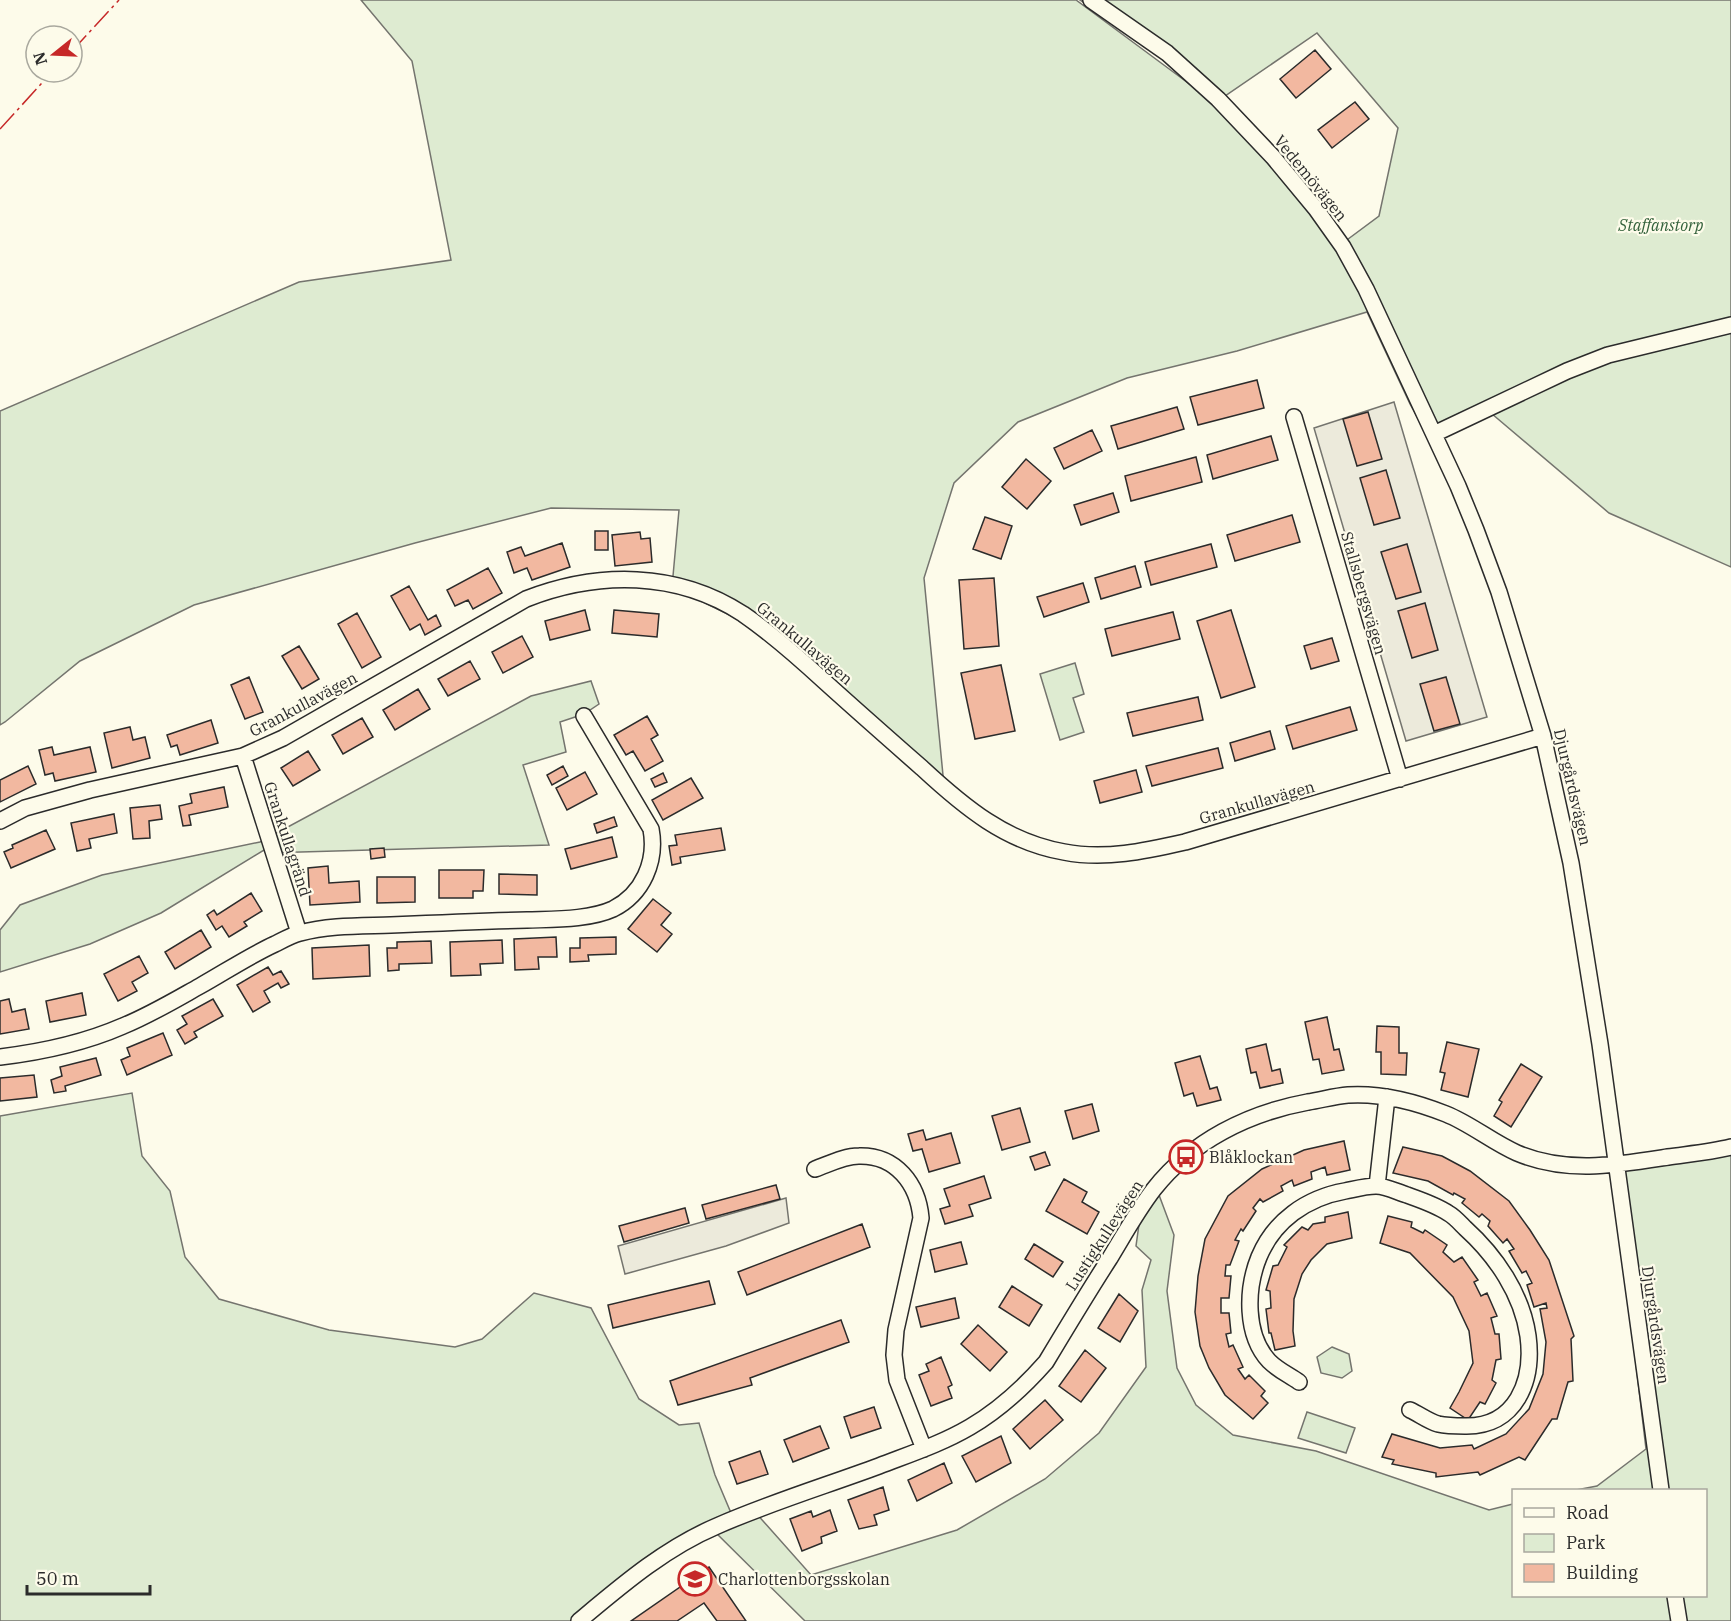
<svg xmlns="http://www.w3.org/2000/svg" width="1731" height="1621" font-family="'IBM Plex Serif',serif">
<rect width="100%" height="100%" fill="#fdfbea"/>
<!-- green -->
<path fill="#deebd1" stroke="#74746e" stroke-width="1.5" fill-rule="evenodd" d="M361 0H1076L1207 97 1169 62 1080 0H1731V567L1609 513 1485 408 1425 431 1410 404 1367 312 1237 351 1127 378 1018 422 954 483 924 578 945 796 851 709 740 620 672 587 679 510 551 508 415 543 194 605 80 661 5 722 0 725V411L299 282 451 260 412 61ZM1317 33 1398 128 1379 216 1336 248 1305 201 1215 103Z
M1075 663 1084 694 1073 698 1084 732 1060 740 1040 674Z
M591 681 599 704 584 714 560 722 566 752 523 765 549 845 266 853 264 850 161 913 90 944 0 972V930L20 905 102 875 260 842 531 696Z
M132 1093 142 1156 170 1191 185 1257 219 1299 329 1330 455 1347 482 1339 534 1293 591 1308 639 1399 679 1425 699 1423 715 1475 734 1520 756 1513 811 1575 957 1530 1045 1479 1099 1433 1146 1367 1142 1290 1151 1260 1136 1246 1141 1210 1156 1187 1174 1235 1167 1291 1177 1368 1196 1405 1233 1435 1316 1451 1489 1510 1513 1504 1514 1596H1706V1490H1576L1597 1486 1646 1449 1620 1229 1618 1164 1731 1142V1621H805L713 1530 576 1621H0V1116Z
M1332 1347 1349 1354 1352 1371 1342 1378 1321 1373 1317 1357Z
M1307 1412 1355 1428 1346 1453 1298 1438Z"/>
<!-- parking -->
<path fill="#eceadb" stroke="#74746e" stroke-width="1.5" d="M1394 402 1487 717 1406 741 1314 428Z
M786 1198 789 1223 726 1246 625 1274 618 1246Z"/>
<!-- building -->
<path fill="#f2b8a0" stroke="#2b2b2b" stroke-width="1.5" d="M1315 50 1331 69 1296 98 1280 79Z
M1355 102 1369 119 1332 148 1318 130Z
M1257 380 1264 408 1198 425 1190 397Z
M1177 407 1184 429 1118 449 1111 426Z
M1368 412 1382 459 1357 466 1343 419Z
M1092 430 1102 451 1064 469 1054 448Z
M1271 436 1278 460 1213 479 1207 455Z
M1196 457 1202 482 1131 501 1125 476Z
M1026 459 1051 481 1027 509 1002 487Z
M1386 470 1400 518 1374 525 1360 478Z
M1113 493 1119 512 1081 525 1074 505Z
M1292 515 1300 542 1235 561 1227 535Z
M985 517 1012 526 1001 559 973 549Z
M595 531H608V550H595Z
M640 532 641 539 650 538 652 562 615 566 612 535Z
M562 543 570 567 532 580 527 568 514 573 507 552 521 547 525 556Z
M1211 544 1217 567 1151 585 1145 562Z
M1407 544 1421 592 1396 599 1381 552Z
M1135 566 1141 587 1101 599 1095 578Z
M488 568 502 593 473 609 468 600 455 606 447 590Z
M994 578 999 646 964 649 959 580Z
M1083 583 1089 602 1044 617 1037 597Z
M409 586 428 620 436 615 441 626 425 635 420 624 410 630 391 596Z
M1425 603 1438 650 1412 658 1398 611Z
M585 610 590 630 550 640 545 621Z
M614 610 659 614 657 637 612 633Z
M1231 610 1255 687 1221 698 1197 621Z
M1173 612 1180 639 1112 656 1105 629Z
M357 613 381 657 362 668 338 624Z
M522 636 533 657 503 673 492 652Z
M1332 638 1339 661 1311 669 1304 646Z
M299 646 319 679 302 689 282 656Z
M470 661 480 679 448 696 438 679Z
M1001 665 1015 731 975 739 961 673Z
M249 677 263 712 245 719 231 685Z
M1446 677 1460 724 1434 731 1420 684Z
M418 689 430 709 395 730 383 710Z
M1198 697 1203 720 1133 736 1127 713Z
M1350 707 1357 730 1293 749 1286 726Z
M647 716 658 735 651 739 663 761 645 771 633 751 626 755 614 735Z
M362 718 373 737 343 754 332 735Z
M211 720 218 743 180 755 177 745 171 747 167 735Z
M130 727 133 740 145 737 150 758 112 768 104 733Z
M1270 731 1275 749 1235 761 1230 743Z
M52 747 54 755 90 747 96 772 55 781 53 773 45 775 39 750Z
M1218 748 1223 768 1152 786 1146 766Z
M308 751 320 770 293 786 281 768Z
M28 766 36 784 0 802V780Z
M563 766 568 776 552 785 547 775Z
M1136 770 1142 792 1100 803 1094 781Z
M585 772 597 794 567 810 556 788Z
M663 773 667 782 655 787 651 779Z
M691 778 703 798 663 820 652 800Z
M224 787 228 807 189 815 191 825 183 826 179 806 192 803 190 794Z
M160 805 162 819 149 821 150 838 133 839 130 808Z
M114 814 117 833 89 839 91 848 77 851 71 823Z
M614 817 617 826 597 833 594 824Z
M721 828 725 850 680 857 681 863 672 865 669 846 677 845 675 835Z
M46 830 55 849 11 868 4 852 13 848 12 845Z
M612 837 617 857 571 869 565 849Z
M384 848 385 857 371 859 370 849Z
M328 866 329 883 359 881 360 902 310 905 308 868Z
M439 870H484L483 891H473V898H439Z
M499 874 537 875V895L499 894Z
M377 877H415V902L377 903Z
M251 893 262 911 244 922 247 926 229 937 222 926 216 930 207 915 214 910 217 915Z
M653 899 671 913 661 925 672 934 657 952 628 929Z
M201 930 211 947 175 969 165 952Z
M556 937 557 957H538L539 969 515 970 514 939Z
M616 937V954L588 955 589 961 570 962V948H580V938Z
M502 940 503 963 480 964 481 975 451 976 450 942Z
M431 941 432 963 399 964V970L388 971 387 948H397V942Z
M369 945 370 976 313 979 312 948Z
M139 956 148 973 132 982 137 991 118 1001 104 974Z
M268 967 273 975 281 971 289 984 281 988 278 983 264 991 270 1002 253 1012 237 985Z
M82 993 86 1015 50 1022 46 1001Z
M9 999 12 1012 25 1009 29 1029 0 1034V1001Z
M213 999 223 1016 194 1032 197 1037 185 1044 177 1030 187 1024 182 1016Z
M1327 1017 1334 1050 1339 1049 1344 1070 1322 1074 1319 1059 1313 1060 1305 1022Z
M1377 1026 1399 1027V1053H1407L1406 1075 1381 1074V1052H1376Z
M163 1033 172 1055 127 1075 121 1060 130 1056 127 1048Z
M1447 1042 1479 1049 1468 1097 1441 1090 1445 1073 1440 1072Z
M1266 1044 1272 1071 1280 1069 1283 1083 1260 1088 1256 1072 1251 1073 1246 1049Z
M1200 1056 1210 1089 1217 1087 1221 1100 1197 1106 1193 1093 1184 1096 1175 1063Z
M96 1058 101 1075 65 1086 66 1091 54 1093 51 1080 62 1076 60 1067Z
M1521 1064 1542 1077 1511 1127 1494 1116 1502 1102 1499 1100Z
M34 1075 37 1097 0 1101V1078Z
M1092 1104 1099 1131 1073 1139 1065 1111Z
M1020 1108 1030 1142 1002 1150 992 1116Z
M923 1130 926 1140 951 1133 960 1163 929 1172 922 1149 913 1151 908 1134Z
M1344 1141 1350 1170 1327 1175 1325 1167 1311 1172 1312 1179 1294 1186 1292 1180 1281 1186 1283 1191 1263 1202 1260 1199 1253 1208 1256 1211 1243 1231 1241 1229 1235 1240 1239 1241 1230 1265H1226L1225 1276H1231L1229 1298H1221V1313H1229L1231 1333 1226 1334 1229 1347 1233 1345 1243 1367 1238 1369 1245 1379 1249 1375 1265 1391 1261 1396 1268 1403 1253 1419 1225 1395 1209 1368 1200 1346 1195 1312 1198 1276 1205 1239 1228 1196 1262 1169 1304 1150Z
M1403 1147 1442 1156 1470 1171 1509 1201 1530 1230 1549 1260 1574 1336 1571 1339 1573 1381 1568 1382 1557 1419H1552L1525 1460 1519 1457 1480 1475 1478 1472 1436 1477V1473L1392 1464 1394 1460 1382 1457 1392 1434 1440 1448 1472 1445 1474 1449 1506 1434 1529 1409 1543 1374 1546 1342 1540 1309 1547 1308 1546 1303 1534 1307 1527 1285 1532 1283 1526 1271 1522 1273 1509 1251 1514 1249 1507 1239 1503 1243 1488 1226 1490 1221 1482 1214 1479 1217 1462 1203 1465 1199 1454 1193 1453 1195 1428 1181 1393 1173Z
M1045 1152 1050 1165 1035 1170 1030 1157Z
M984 1176 991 1198 969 1205 973 1216 945 1224 940 1209 950 1206 944 1189Z
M1064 1179 1087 1192 1082 1202 1099 1212 1087 1234 1046 1211Z
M776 1185 780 1199 706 1219 702 1205Z
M685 1208 689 1223 624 1242 619 1226Z
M1348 1212 1352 1238 1327 1244 1311 1260 1302 1274 1294 1299 1293 1331 1295 1346 1275 1350 1271 1333H1269L1266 1309 1271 1308 1270 1291 1266 1290 1273 1266 1278 1265 1287 1247 1284 1245 1302 1227 1308 1230 1313 1224 1325 1222V1217Z
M1388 1216 1412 1222 1411 1227 1423 1233 1425 1230 1447 1245 1443 1252 1454 1262 1462 1257 1478 1280 1474 1282 1481 1296 1487 1293 1497 1316 1491 1318 1495 1334H1499L1501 1359 1496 1360 1492 1380 1496 1383 1485 1404 1480 1402 1468 1420 1450 1408 1459 1392 1473 1363 1469 1331 1453 1297 1410 1253 1380 1243Z
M862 1224 870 1247 747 1295 738 1272Z
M961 1242 967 1264 935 1272 930 1250Z
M1034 1244 1063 1262 1053 1277 1025 1259Z
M709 1281 715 1304 613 1328 608 1305Z
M1012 1286 1042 1305 1029 1326 999 1307Z
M1119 1294 1138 1311 1120 1342 1098 1328Z
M955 1298 959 1318 921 1327 916 1307Z
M841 1320 849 1342 750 1378 752 1385 678 1405 670 1381Z
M978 1325 1007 1352 990 1371 961 1344Z
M1085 1350 1106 1368 1081 1402 1059 1386Z
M941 1357 952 1385 948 1387 952 1398 931 1406 919 1375 929 1371 926 1364Z
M1045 1400 1063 1420 1030 1449 1013 1429Z
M874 1407 881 1428 851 1438 844 1417Z
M820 1426 829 1448 793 1462 784 1440Z
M1001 1436 1011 1463 976 1482 962 1456Z
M760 1451 768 1474 737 1484 729 1462Z
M944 1463 952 1483 917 1501 908 1480Z
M883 1487 889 1510 874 1515 877 1525 859 1529 848 1500Z
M830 1510 837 1531 821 1537 822 1543 802 1551 790 1519 811 1511 813 1517Z
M709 1567 746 1621H717L704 1603 677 1621H631Z"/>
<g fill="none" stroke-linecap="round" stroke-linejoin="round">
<defs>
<path id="street" d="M1091 0 1167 53 1218 99 1273 157 1316 209 1343 247 1366 289 1458 486 1476 530 1499 592 1543 736 1571 863 1600 1044 1661 1490
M1294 417 1400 779
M1434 434 1567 371 1608 355 1731 325
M243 756 299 933
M0 821 25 808 90 790 243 756 283 738 526 599C598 571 677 571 743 614 772 634 798 657 824 681 856 710 889 739 922 768 964 807 1006 842 1064 852 1105 860 1145 851 1185 842L1543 736
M0 1057C42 1052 84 1043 123 1026 150 1015 175 1000 200 986 225 972 249 956 275 944 283 940 292 935 300 933 329 925 361 926 391 925 436 923 482 921 527 920 553 919 589 920 613 909 643 894 657 861 651 829L584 716
M815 1169C829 1164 844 1156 859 1156 896 1155 918 1184 921 1218L896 1330 894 1355 897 1380 924 1449
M1377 1186 1387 1097
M1299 1382C1289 1375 1278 1370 1269 1361 1245 1335 1246 1289 1259 1257 1274 1221 1306 1198 1345 1191 1355 1189 1366 1186 1376 1186 1386 1186 1397 1192 1407 1195 1421 1200 1436 1205 1448 1213 1455 1217 1460 1223 1465 1228 1496 1256 1522 1294 1528 1336 1534 1381 1516 1427 1465 1426 1456 1426 1447 1426 1438 1424 1428 1421 1419 1414 1410 1410
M1675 1596 1679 1621
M579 1621C622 1585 665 1548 717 1526 769 1503 825 1486 879 1466 910 1454 941 1444 970 1427 999 1410 1024 1387 1046 1362 1067 1327 1088 1292 1110 1258 1124 1235 1137 1211 1154 1189 1192 1141 1248 1113 1308 1102 1321 1100 1335 1096 1348 1095 1380 1093 1416 1102 1446 1114 1471 1124 1492 1142 1517 1153 1567 1174 1617 1165 1668 1157 1689 1154 1711 1152 1731 1147"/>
</defs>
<!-- street casing -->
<use href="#street" stroke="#2b2b2b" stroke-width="18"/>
<!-- street -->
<use href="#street" stroke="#fdfbea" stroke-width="15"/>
<!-- power -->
<path stroke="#c62828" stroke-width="1.5" stroke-dasharray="21 4.5 3 4.5" stroke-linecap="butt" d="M72 51 119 0
M0 129 52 72"/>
</g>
<!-- icons -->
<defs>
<symbol id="bus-ring" viewBox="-11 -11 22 22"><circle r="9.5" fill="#fdfbea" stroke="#c62828" stroke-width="1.5"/><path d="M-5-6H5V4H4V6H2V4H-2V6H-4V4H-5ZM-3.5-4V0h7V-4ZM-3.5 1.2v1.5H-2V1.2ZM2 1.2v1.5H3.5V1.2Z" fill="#c62828"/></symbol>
<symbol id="school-ring" viewBox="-11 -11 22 22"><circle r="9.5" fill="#fdfbea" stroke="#c62828" stroke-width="1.5"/><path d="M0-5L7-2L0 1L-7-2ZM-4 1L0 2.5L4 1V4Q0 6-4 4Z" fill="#c62828"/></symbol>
</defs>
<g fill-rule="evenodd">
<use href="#bus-ring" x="1167" y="1138" width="38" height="38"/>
<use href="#school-ring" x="676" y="1560" width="38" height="38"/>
</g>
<g text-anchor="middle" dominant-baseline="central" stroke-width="4.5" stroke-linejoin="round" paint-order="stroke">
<!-- street labels -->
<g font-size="16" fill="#2b2b2b" stroke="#fdfbea">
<text transform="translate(1311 178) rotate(51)">Vedemövägen</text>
<text transform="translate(1364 593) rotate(74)">Stallsbergsvägen</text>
<text transform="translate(805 643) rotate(40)">Grankullavägen</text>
<text transform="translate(303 704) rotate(-28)">Grankullavägen</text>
<text transform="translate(1573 787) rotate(77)">Djurgårdsvägen</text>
<text transform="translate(1257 802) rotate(-16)">Grankullavägen</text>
<text transform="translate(288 839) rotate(72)">Grankullagränd</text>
<text transform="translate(1104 1235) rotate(-57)">Lustigkullevägen</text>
<text transform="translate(1656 1325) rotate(82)">Djurgårdsvägen</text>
</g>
<!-- park labels -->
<g font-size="16" font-style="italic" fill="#34623c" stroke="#fdfbea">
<text x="1661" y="225">Staffanstorp</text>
</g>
<!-- poi labels -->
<g font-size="16" fill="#2b2b2b" stroke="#fdfbea" text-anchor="start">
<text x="1209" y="1157">Blåklockan</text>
<text x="718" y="1579">Charlottenborgsskolan</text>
</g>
</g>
<!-- legend -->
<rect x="1512" y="1489" width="195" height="108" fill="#fdfbea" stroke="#a9a89e" stroke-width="1.5"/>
<rect x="1524" y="1508" width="30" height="9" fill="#fdfbea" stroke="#a9a89e" stroke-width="1.5"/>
<text x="1566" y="1519" font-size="18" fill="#2b2b2b">Road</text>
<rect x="1524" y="1534" width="30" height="18" fill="#deebd1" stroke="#a9a89e" stroke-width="1.5"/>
<text x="1566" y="1549" font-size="18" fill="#2b2b2b">Park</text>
<rect x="1524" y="1564" width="30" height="18" fill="#f2b8a0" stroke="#a9a89e" stroke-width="1.5"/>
<text x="1566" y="1579" font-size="18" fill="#2b2b2b">Building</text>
<!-- north arrow -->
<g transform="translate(54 54) rotate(252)"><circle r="28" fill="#fdfbea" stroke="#a9a89e" stroke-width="1.5"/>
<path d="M0-4.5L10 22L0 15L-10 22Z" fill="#c62828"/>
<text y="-9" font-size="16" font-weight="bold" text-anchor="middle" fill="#2b2b2b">N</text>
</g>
<!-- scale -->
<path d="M27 1585v9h123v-9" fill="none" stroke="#2b2b2b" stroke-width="3"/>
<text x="36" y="1585" font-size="18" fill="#2b2b2b" stroke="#fdfbea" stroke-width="4.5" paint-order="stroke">50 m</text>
</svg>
